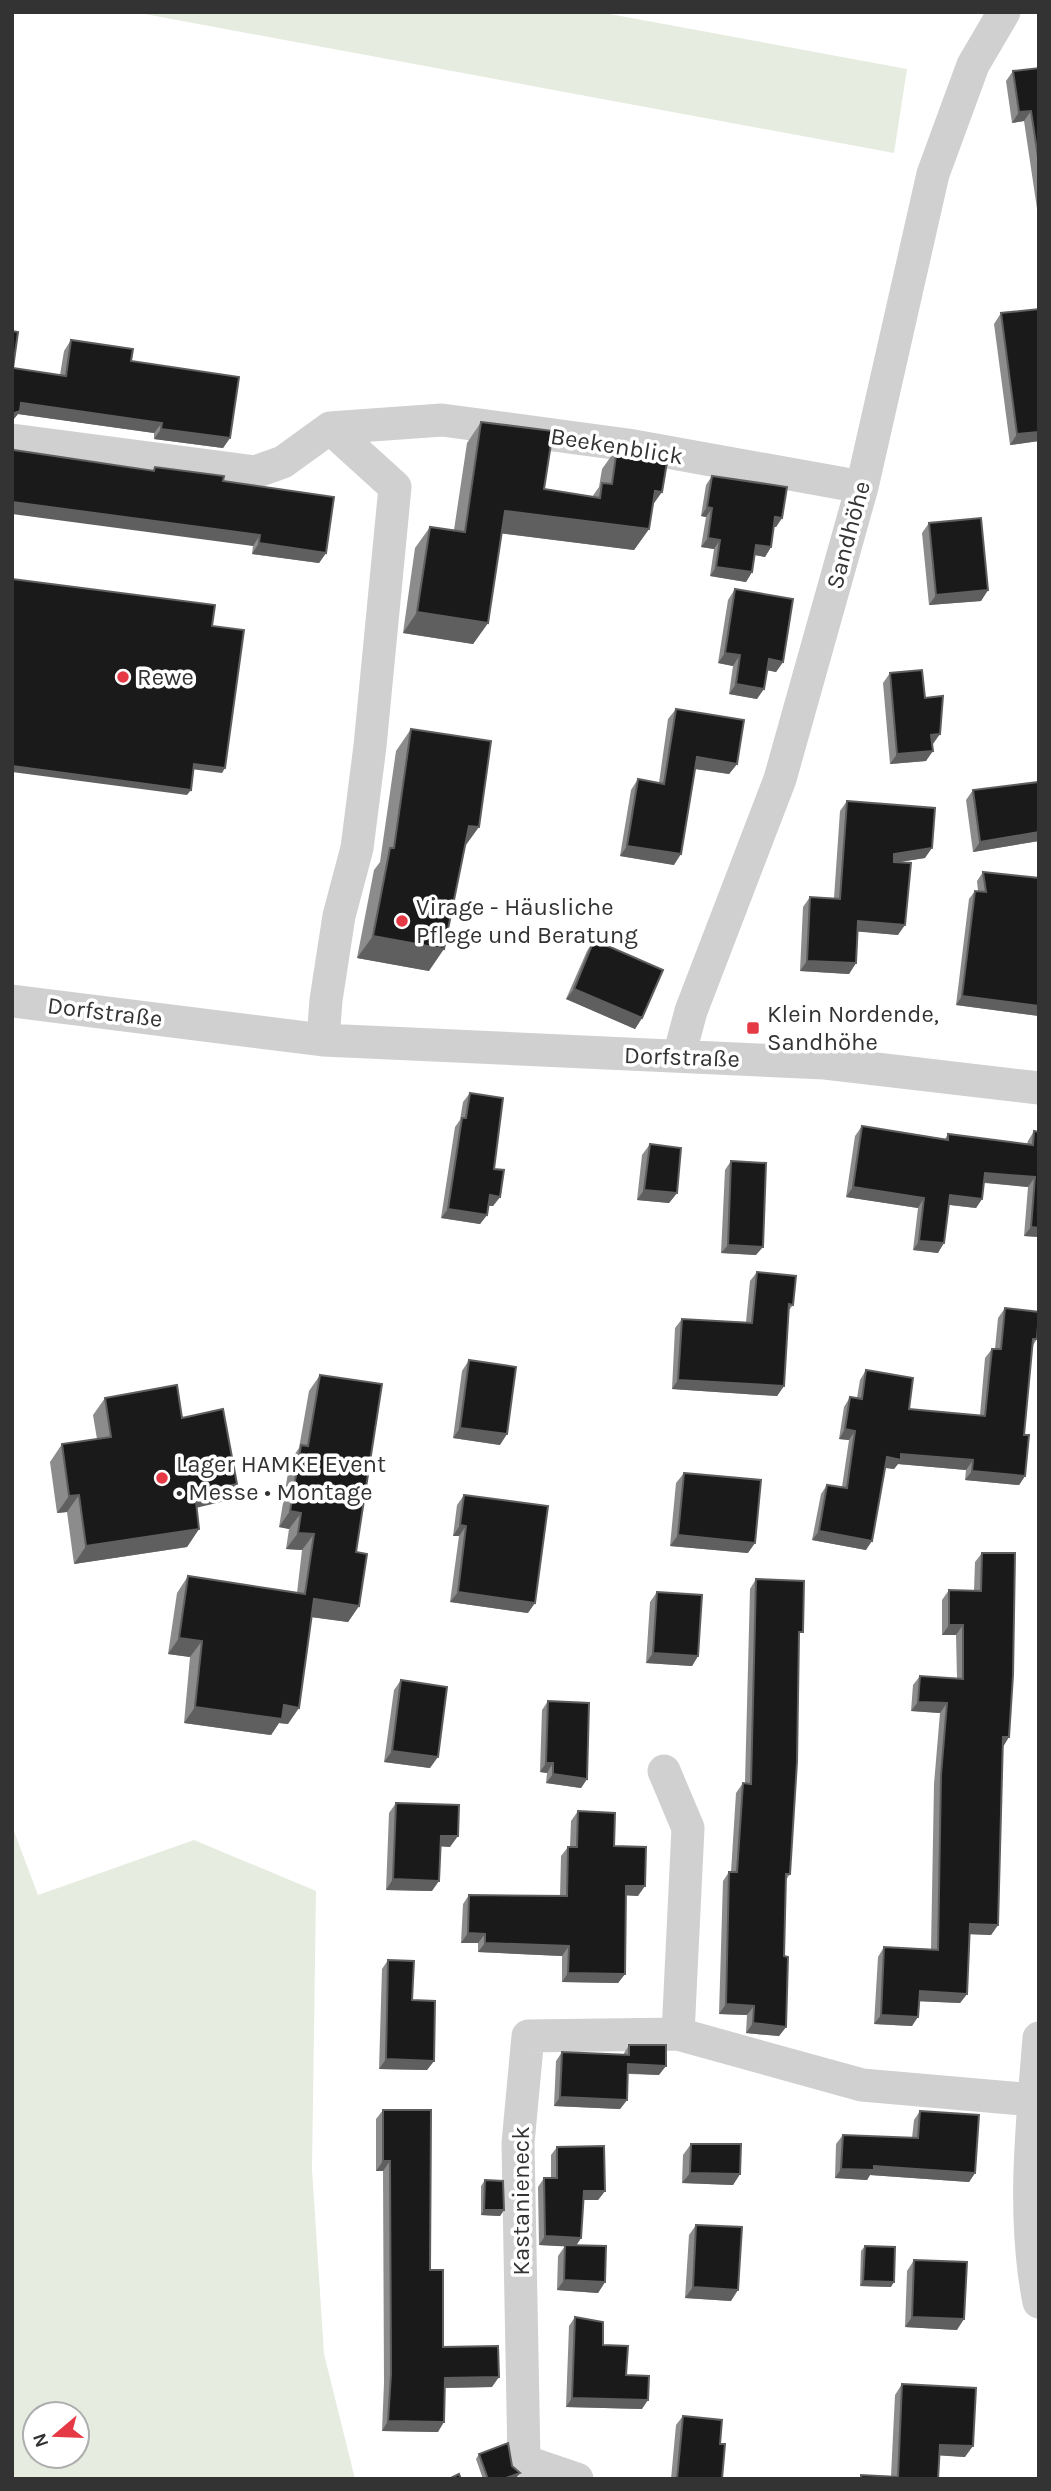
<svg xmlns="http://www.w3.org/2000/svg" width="1051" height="2491" font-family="Karla,sans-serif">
<rect width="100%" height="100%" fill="#fff"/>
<!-- green -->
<path fill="#e6ecdf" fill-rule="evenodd" d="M134 12H599L907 69 894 153Z
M12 1826 38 1895 194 1840 316 1891 312 2169 324 2354 355 2479H12ZM35 2414H77V2456H35Z"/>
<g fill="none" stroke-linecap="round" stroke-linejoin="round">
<!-- minor -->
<path stroke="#d0d0d0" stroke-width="33" d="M330 428 442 420 628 445 862 487
M12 440 255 472 283 462 330 428 395 487 370 746 357 848 339 916 326 1000 323 1040
M12 1001 323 1040 825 1063 1039 1088
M679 1056 691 1011 780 779 862 487 933 174 973 65 1004 12
M664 1771 688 1828 678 2034
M1039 2038C1032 2125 1022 2217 1039 2302
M577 2479 524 2461 518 2143 528 2036 678 2034 862 2085 1034 2100"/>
</g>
<!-- wall -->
<path fill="#8c8c8c" d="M1039 58V222L1024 121 1012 123 1006 81 1013 71 1039 68 1038 60Z
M1039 309V441L1010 445 994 324 1001 313Z
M12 331 13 368 60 375 64 351 71 340 131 361 230 438 223 448 154 439V433L18 414 12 421Z
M481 422 544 489 592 497 599 487 602 469 617 448 653 505 649 529 634 550 501 533 488 623 473 644 403 633 415 548 430 527 454 530 467 443Z
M14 450 152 471 155 467 223 481 326 553 319 563 252 554 253 546Z
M712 476 782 518 776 527H774L771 547 765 557 755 555 752 572 746 582 710 576 714 549 701 547 706 517 701 516 706 485Z
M929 523 988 590 981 601 929 605 922 533Z
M735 589 783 662 776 672 767 670 757 699 729 694 733 666 718 663 728 600Z
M890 673 925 698 933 744 926 761 890 764 883 683Z
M676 709 737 764 729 774 695 769 674 865 620 856 631 790 638 779 659 783 668 719Z
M411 729 429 971 357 958 374 870 380 862 396 751Z
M1039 782V841L973 852 966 800 973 790Z
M847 801 925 858 899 862 898 935 858 931 856 963 849 974 800 971 803 907 810 897 834 898 840 811Z
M983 872 1039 878V1016L956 1005 969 899 975 891H978L977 881Z
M594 940 642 1018 635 1029 566 999 587 951Z
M470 1093 494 1169 500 1197 493 1206H488L487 1215 480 1224 441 1218 455 1127 460 1120 463 1102Z
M862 1126 945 1139 948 1134 1027 1144 1028 1141 1034 1131 1039 1237 1024 1236 1028 1187 984 1183 982 1199 976 1208 949 1205 938 1253 913 1250 918 1208 846 1197 855 1136Z
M650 1144 677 1193 669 1203 637 1200 642 1155Z
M731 1161 756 1255 721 1253 725 1170Z
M757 1272 793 1305 789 1310 784 1386 777 1396 672 1389 675 1328 682 1319 746 1322 750 1281Z
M1005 1308 1037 1339 1032 1347 1024 1435 1025 1476 1019 1485 965 1480 966 1470 898 1464 894 1469 885 1468 866 1550 812 1540 821 1494 827 1485 842 1487 849 1440 839 1439 844 1407 850 1397 857 1398 860 1380 866 1370 909 1409 980 1415 985 1358 992 1349H995L998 1318Z
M469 1360 500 1445 453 1438 462 1371Z
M320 1375 356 1552 359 1606 348 1622 312 1617 288 1724 279 1723 271 1735 184 1723 190 1657 168 1654 177 1593 188 1576 297 1593 302 1550 286 1549 289 1529 279 1527 290 1461 299 1448 309 1391Z
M105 1398 182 1418 225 1501 196 1507 199 1529 187 1547 74 1564 67 1512 57 1513 50 1462 62 1444 97 1439 93 1415Z
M684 1473 748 1553 670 1546 676 1483Z
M464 1495 528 1613 450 1602 459 1536H453L457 1505Z
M982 1553 1003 1746 998 1925 991 1935 970 1934 967 1994 960 2003 919 2001 912 2026 874 2024 878 1957 884 1947 931 1949 934 1784 940 1713 911 1711 913 1685 920 1676 957 1678 956 1635H942V1600L949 1590 974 1591 975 1562Z
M756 1579 799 1638 790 1874 786 1880 784 1956 786 2027 779 2036 746 2033 747 2015 719 2014 723 1881 729 1872H731L736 1793 743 1783H745L750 1589Z
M657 1592 698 1656 692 1666 646 1663 650 1602Z
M401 1680 430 1768 384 1762 394 1690Z
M548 1701 587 1779 581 1788 546 1783 547 1773 540 1772 542 1710Z
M396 1803 450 1847 441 1846 432 1891 386 1890 389 1813Z
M578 1811 614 1846 638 1896 626 1895 625 1974 618 1983 562 1982V1956L478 1952V1943H461L463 1904 469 1895 560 1896 561 1856 568 1847H570L571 1821Z
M388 1960 412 2000 434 2061 427 2070 379 2069 382 1969Z
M629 2045 659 2075 628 2074 627 2100 620 2109 554 2106 556 2061 562 2052 623 2055Z
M383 2110 430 2270 443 2347 492 2387 445 2388 438 2432 382 2431 384 2383 383 2171H376V2119Z
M920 2111 975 2173 969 2182 870 2175 867 2180 835 2178 836 2144 843 2135 912 2138 914 2120Z
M691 2144 740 2174 733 2185 682 2183 683 2155Z
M557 2147 605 2191 598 2200H583L581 2238 576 2246 605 2282 598 2293 557 2290 558 2256 565 2246 539 2245 538 2187 544 2178H551V2155Z
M485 2180 504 2210 500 2216 481 2215V2186Z
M696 2225 731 2301 685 2298 689 2235Z
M865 2246 891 2287 860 2286 861 2251Z
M914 2260 957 2330 905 2327 907 2271Z
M575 2317 603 2345 626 2375 642 2409 566 2407 569 2326Z
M902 2384 965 2457 939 2455 938 2479H859L861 2475 891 2476 895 2395Z
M683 2416 720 2444 722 2479H671L676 2425Z
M479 2454 520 2473 516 2478 514 2479H483L476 2459Z"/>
<!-- shaded-wall -->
<path fill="#5f5f5f" d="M1031 111 1024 121 1012 123 1019 112Z
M21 403 162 423 154 433 18 414 12 421V414Z
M161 429 230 438 223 448 154 439Z
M1039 432V441L1010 445 1017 434Z
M655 491 662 492 647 513Z
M12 502 260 535 253 546 12 514Z
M707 507 712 508 706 517 701 516Z
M505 511 649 529 634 550 490 532Z
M775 517 782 518 776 527H769Z
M708 538 720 540 714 549 701 547Z
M259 543 326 553 319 563 252 554Z
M756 545 771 547 765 557 749 554Z
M716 567 752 572 746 582 710 576Z
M988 590 981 601 929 605 936 595Z
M417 612 488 623 473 644 403 633Z
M725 653 740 655 733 666 718 663Z
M769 659 783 662 776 672 761 669Z
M736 684 764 689 757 699 729 694Z
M940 734 933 744 924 745 931 735Z
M933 751 926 761 890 764 897 754Z
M697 757 737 764 729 774 689 768Z
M194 764 225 768 222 773 191 769Z
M12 766 191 790 187 795 12 772Z
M469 826 479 827 463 849Z
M1039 832V841L973 852 980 842Z
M627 846 681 854 674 865 620 856Z
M932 848 925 858 887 864 894 854Z
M858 921 905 925 898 935 851 931Z
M373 936 444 949 429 971 357 958Z
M807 961 856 963 849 974 800 971Z
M574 989 642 1018 635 1029 566 999Z
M962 996 1039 1006V1016L956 1005Z
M985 1173 1035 1177 1028 1187 979 1182Z
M853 1187 924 1198 918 1208 846 1197Z
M644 1190 677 1193 669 1203 637 1200Z
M490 1195 500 1197 493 1206 483 1205Z
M950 1195 982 1199 976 1208 943 1204Z
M448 1209 487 1215 480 1224 441 1218Z
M1031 1227 1039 1228V1237L1024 1236Z
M919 1241 944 1243 938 1253 913 1250Z
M728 1245 763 1247 756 1255 721 1253Z
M678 1380 784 1386 777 1396 672 1389Z
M460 1428 507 1434 500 1445 453 1438Z
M845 1429 855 1431 849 1440 839 1439Z
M901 1454 973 1460 966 1470 898 1464 894 1469 880 1467 887 1457Z
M972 1471 1025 1476 1019 1485 965 1480Z
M237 1484 225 1501 183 1511 195 1493Z
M79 1495 67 1512 57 1513 69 1496Z
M290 1511 301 1513 289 1529 279 1527Z
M460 1525 466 1526 459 1536H453Z
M199 1529 187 1547 74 1564 86 1546Z
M819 1531 872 1541 866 1550 812 1540Z
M298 1533 314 1534 302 1550 286 1549Z
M678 1535 755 1543 748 1553 670 1546Z
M458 1592 535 1603 528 1613 450 1602Z
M314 1599 359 1606 348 1622 303 1616Z
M949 1625H963L956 1635H942Z
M179 1638 202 1641 190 1657 168 1654Z
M653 1653 698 1656 692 1666 646 1663Z
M918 1702 947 1703 940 1713 911 1711Z
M284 1705 299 1708 288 1724 279 1723 271 1735 184 1723 195 1707Z
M1003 1737H1009L1003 1747Z
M392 1751 438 1757 430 1768 384 1762Z
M546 1763H553L547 1773 540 1772Z
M553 1774 587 1779 581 1788 546 1783Z
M441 1836H458L450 1847 434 1846Z
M393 1879 439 1881 432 1891 386 1890Z
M626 1886H645L638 1896 619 1895Z
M970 1924 998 1925 991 1935 964 1934Z
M468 1933 485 1934 478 1943H461Z
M485 1943 569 1946 562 1956 478 1952Z
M568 1973 625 1974 618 1983 562 1982Z
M920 1991 967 1994 960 2003 913 2001Z
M726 2004 754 2006 747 2015 719 2014Z
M881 2015 918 2017 912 2026 874 2024Z
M753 2023 786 2027 779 2036 746 2033Z
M386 2059 434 2061 427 2070 379 2069Z
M628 2064 666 2066 659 2075 622 2073Z
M560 2097 627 2100 620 2109 554 2106Z
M383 2161H390L383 2171H376Z
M874 2166 975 2173 969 2182 870 2175 867 2180 835 2178 841 2169Z
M690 2173 740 2174 733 2185 682 2183Z
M584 2191H605L598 2200H578Z
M484 2210H504L500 2216 481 2215Z
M545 2236 581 2238 575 2247 539 2245Z
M564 2280 605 2282 598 2293 557 2290Z
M863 2281 894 2282 891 2287 860 2286Z
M693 2287 738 2290 731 2301 685 2298Z
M912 2317 964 2319 957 2330 905 2327Z
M499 2377 492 2387 439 2388 445 2378Z
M572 2398 648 2400 642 2409 566 2407Z
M388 2421 444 2422 438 2432 382 2431Z
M940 2445 973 2446 965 2457 932 2455Z
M520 2473 516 2478 514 2479H503Z"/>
<!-- building -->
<path fill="#1a1a1a" stroke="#5f5f5f" stroke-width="2" d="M1039 68V164L1031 111 1019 112 1013 71Z
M1039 309V432L1017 434 1001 313Z
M12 331 18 332 13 368 66 376 71 340 133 349 131 361 239 377 230 438 161 429 162 423 21 403 20 411 12 414Z
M481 422 553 431 544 489 600 498 602 483 612 484 617 448 668 456 662 492 655 491 649 529 505 511 488 623 417 612 430 527 465 532Z
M12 448 14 450 154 471 155 467 224 476 223 481 334 497 326 553 259 543 260 535 12 502Z
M712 476 787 487 782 518 775 517 771 547 756 545 752 572 716 567 720 540 708 538 712 508 707 507Z
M981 518 988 590 936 595 929 523Z
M12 579 215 605 212 626 244 630 225 768 194 764 191 790 12 766Z
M735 589 793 599 783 662 769 659 764 689 736 684 740 655 725 653Z
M922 670 925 698 943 696 940 734 931 735 933 751 897 754 890 673Z
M676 709 744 720 737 764 697 757 681 854 627 846 638 779 664 784Z
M411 729 491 741 479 827 469 826 444 949 373 936 390 848H394Z
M1039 782V832L980 842 973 790Z
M847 801 935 808 932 848 894 854V862L911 863 905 925 858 921 856 963 807 961 810 897 840 899Z
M983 872 1039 878V1006L962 996 975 891 986 892Z
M594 940 663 970 642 1018 574 989Z
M470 1093 503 1098 494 1169 504 1170 500 1197 490 1195 487 1215 448 1209 462 1118H466Z
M862 1126 948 1140V1134L1033 1145 1034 1131 1039 1132V1228L1031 1227 1035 1177 985 1173 982 1199 950 1195 944 1243 919 1241 924 1198 853 1187Z
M650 1144 681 1148 677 1193 644 1190Z
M731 1161 766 1163 763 1247 728 1245Z
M757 1272 796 1276 793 1305 789 1304 784 1386 678 1380 682 1319 752 1323Z
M1005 1308 1039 1312 1037 1339H1033L1024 1435H1029L1025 1476 972 1471 973 1460 901 1454V1460L887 1457 872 1541 819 1531 827 1485 847 1488 855 1431 845 1429 850 1397 862 1399 866 1370 913 1378 909 1409 985 1416 992 1349H1001Z
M469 1360 516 1367 507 1434 460 1428Z
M320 1375 382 1384 356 1552 367 1554 359 1606 314 1599 299 1708 284 1705 282 1719 195 1707 202 1641 179 1638 188 1576 305 1594 314 1534 298 1533 301 1513 290 1511 301 1445 308 1446Z
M177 1385 182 1418 223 1409 237 1484 195 1493 199 1529 86 1546 79 1495 69 1496 62 1444 111 1437 105 1398Z
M684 1473 761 1480 755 1543 678 1535Z
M464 1495 548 1506 535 1603 458 1592 466 1526 460 1525Z
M982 1553H1015L1013 1675 1009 1737H1003L998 1925 970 1924 967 1994 920 1991 918 2017 881 2015 884 1947 938 1950 941 1775 947 1703 918 1702 920 1676 963 1679V1625H949V1590L981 1591Z
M756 1579 804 1581 803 1632H799L797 1762 790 1874H786L784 1956 788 1957 786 2027 753 2023 754 2006 726 2004 729 1872H737L743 1783 751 1784Z
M657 1592 702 1595 698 1656 653 1653Z
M401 1680 447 1687 438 1757 392 1751Z
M548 1701 589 1703 587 1779 553 1774V1763H546Z
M396 1803 459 1805 458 1836H441L439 1881 393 1879Z
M578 1811 615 1813 614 1846 646 1847 645 1886H626L625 1974 568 1973 569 1946 485 1943V1934L468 1933 469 1895 567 1896 568 1847H577Z
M388 1960 414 1961 412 2000 435 2001 434 2061 386 2059Z
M629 2045H666V2066L628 2064 627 2100 560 2097 562 2052 629 2055Z
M383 2110H431L430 2270H443V2347L498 2346 499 2377 445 2378 444 2422 388 2421 391 2374 390 2161H383Z
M920 2111 979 2115 975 2173 874 2166V2170L841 2169 843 2135 918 2138Z
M691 2144H741L740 2174 690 2173Z
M604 2146 605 2191H584L581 2238 545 2236 544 2178H557V2147Z
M485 2180 503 2181 504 2210H484Z
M696 2225 742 2227 738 2290 693 2287Z
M565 2245 606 2246 605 2282 564 2280Z
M865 2246 895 2247 894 2282 863 2281Z
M914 2260 967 2262 964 2319 912 2317Z
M575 2317 603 2322V2345L628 2346 626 2375 649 2376 648 2400 572 2398Z
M902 2384 976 2388 973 2446 940 2445 938 2479H861V2475L898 2477Z
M683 2416 722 2420 720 2444H725L722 2479H677Z
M508 2443 512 2466 520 2473 503 2479H488L479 2454Z
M459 2474 461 2479H449Z"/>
<!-- markers -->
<g fill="#e63946" stroke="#fff" stroke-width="2.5">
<circle cx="123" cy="677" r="7"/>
<circle cx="402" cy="921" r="7"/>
<rect x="746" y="1021" width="14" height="14" rx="3.5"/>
<circle cx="162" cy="1478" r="7"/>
</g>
<g text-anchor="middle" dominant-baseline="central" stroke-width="7" stroke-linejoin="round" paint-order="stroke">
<!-- street labels -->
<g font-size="24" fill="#333" stroke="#fff">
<text transform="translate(617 446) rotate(9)">Beekenblick</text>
<text transform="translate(848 535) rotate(-75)">Sandhöhe</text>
<text transform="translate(105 1012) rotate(7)">Dorfstraße</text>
<text transform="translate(682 1057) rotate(2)">Dorfstraße</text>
<text transform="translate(521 2201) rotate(-90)">Kastanieneck</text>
</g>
<!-- poi labels -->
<g font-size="24" fill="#333" stroke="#fff" text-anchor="start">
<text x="137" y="677">Rewe</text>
<text x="416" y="907">Virage - Häusliche<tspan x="416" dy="28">Pflege und Beratung</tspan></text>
<text x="767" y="1014">Klein Nordende,<tspan x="767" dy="28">Sandhöhe</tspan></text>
<text x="176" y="1464">Lager HAMKE Event<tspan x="176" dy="28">• Messe • Montage</tspan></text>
</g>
</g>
<!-- border -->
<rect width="1051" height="2491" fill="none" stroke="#333333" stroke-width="28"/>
<!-- north arrow -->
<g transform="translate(56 2435) rotate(251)"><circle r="33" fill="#ffffff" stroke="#adadad" stroke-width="2"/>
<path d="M0-5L12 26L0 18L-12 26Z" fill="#e63946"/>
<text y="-10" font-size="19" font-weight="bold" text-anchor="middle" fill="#333333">N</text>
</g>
</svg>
